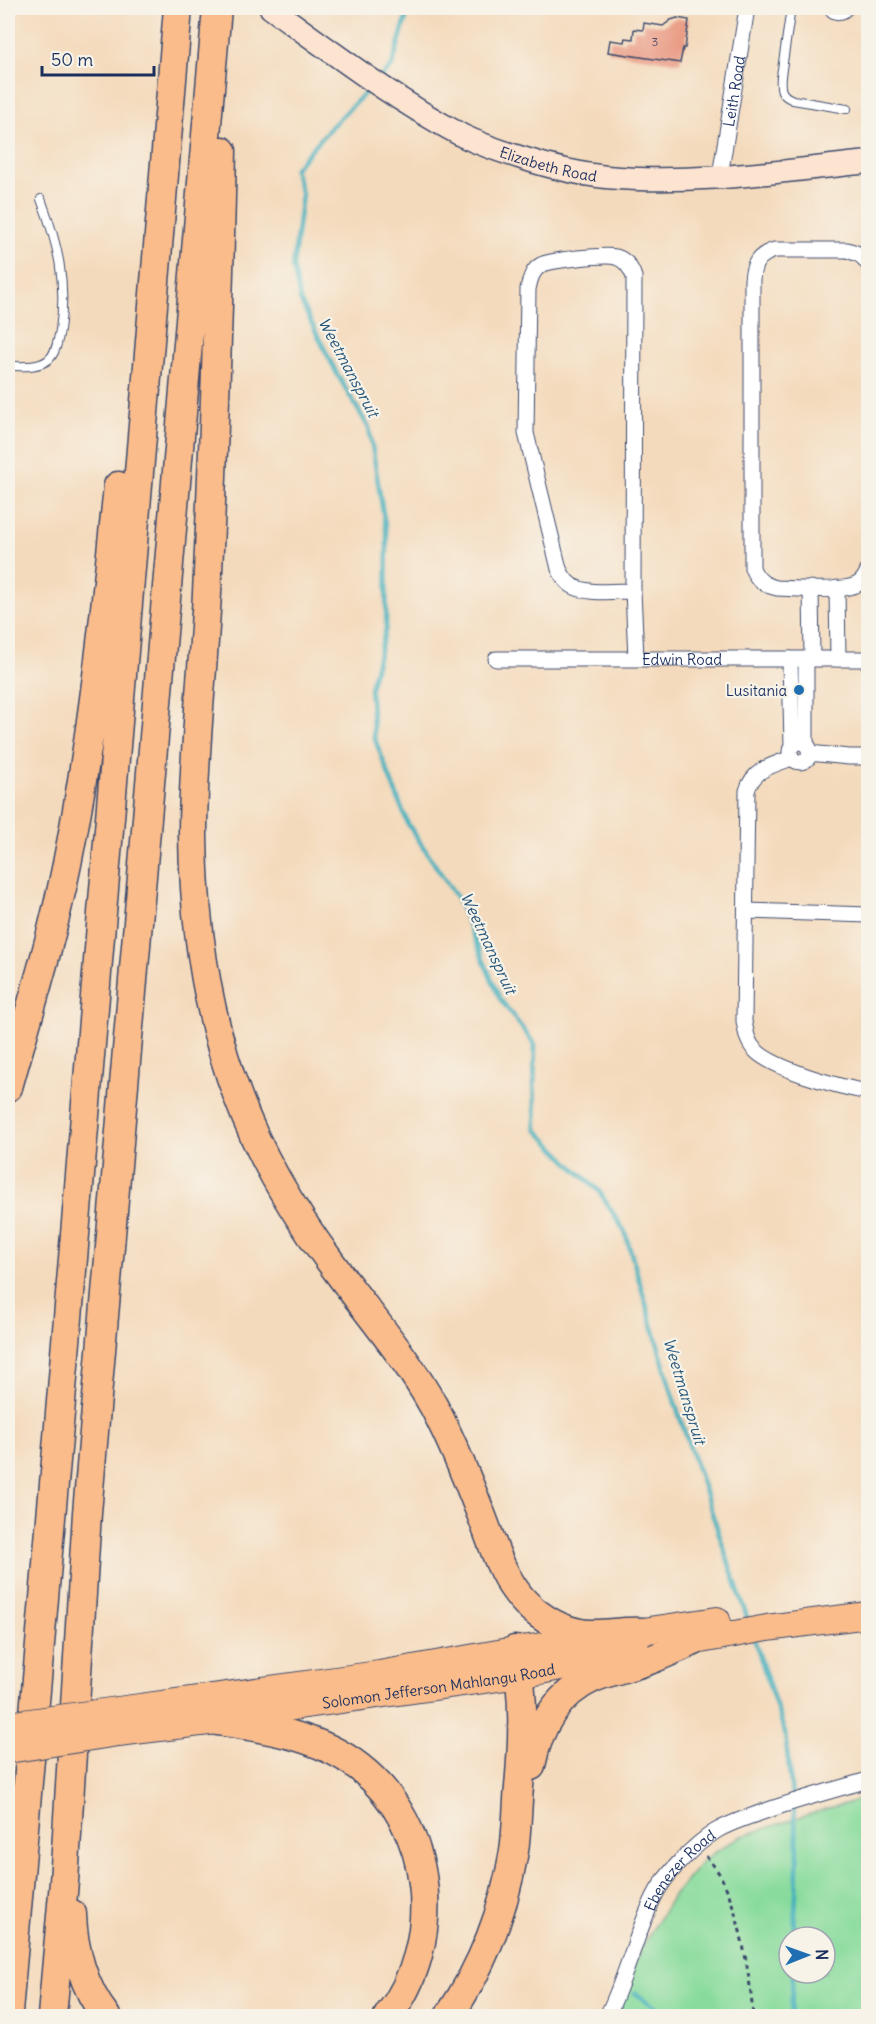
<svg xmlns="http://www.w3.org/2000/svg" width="876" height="2024" font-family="Delius,sans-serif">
<rect width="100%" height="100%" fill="#f7f3e8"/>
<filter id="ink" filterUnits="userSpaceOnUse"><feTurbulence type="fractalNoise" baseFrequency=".0167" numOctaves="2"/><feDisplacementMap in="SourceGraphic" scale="12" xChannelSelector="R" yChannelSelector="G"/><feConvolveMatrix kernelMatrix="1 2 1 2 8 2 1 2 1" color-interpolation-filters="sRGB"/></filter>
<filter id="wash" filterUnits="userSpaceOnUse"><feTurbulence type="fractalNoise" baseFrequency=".008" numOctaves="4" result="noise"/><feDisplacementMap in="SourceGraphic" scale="24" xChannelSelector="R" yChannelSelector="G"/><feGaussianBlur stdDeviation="1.35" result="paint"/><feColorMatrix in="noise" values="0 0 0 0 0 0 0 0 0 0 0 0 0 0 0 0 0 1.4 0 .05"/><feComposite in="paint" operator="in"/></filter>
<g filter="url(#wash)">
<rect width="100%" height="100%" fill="#f4dabc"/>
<!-- green -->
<path fill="#88db9c" stroke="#52857d" stroke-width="1.5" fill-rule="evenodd" d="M868 1798V2016H617L640 1950 673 1896 703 1860 739 1837 829 1808ZM789 1937H825V1973H789Z"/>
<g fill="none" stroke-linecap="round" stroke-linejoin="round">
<!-- stream -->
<path stroke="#42b0be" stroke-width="4.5" d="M380 78 392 66 409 8
M370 88 332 126 294 169 302 194 293 266 300 300 337 374 369 428 387 537 386 628 370 688 374 737 408 824 457 898 500 999 535 1045 534 1087 536 1129 569 1163 599 1191 625 1232 675 1403 749 1623
M754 1639 785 1733 798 1848 794 1937
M635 1993 668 2016
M791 2016 793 1973"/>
</g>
<g id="blocks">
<!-- building -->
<path fill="#e99a83" d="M677 18 689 20 685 48H683L680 63 608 52 610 40 624 42 625 38 633 39 634 29 643 30 644 23 663 26 671 20Z"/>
</g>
</g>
<g filter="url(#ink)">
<use href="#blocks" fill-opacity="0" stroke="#3c496c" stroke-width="1.5"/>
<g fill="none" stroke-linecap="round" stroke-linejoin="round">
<defs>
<path id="lane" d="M791 8 781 76C780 88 780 95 793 100L847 109
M827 8C833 18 844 17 850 8
M8 366C20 366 38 368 48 360 56 354 58 340 60 330 67 282 58 244 41 199"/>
<g id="street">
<path id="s1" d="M720 176 747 8"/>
<path d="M868 264C863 255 857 253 847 250H775C758 255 753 264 752 280V568C757 580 764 585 777 588 797 589 839 592 856 585 862 582 866 576 868 570"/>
<path d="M811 588 812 659"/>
<path d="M837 588 838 659"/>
<path d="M633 591C615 591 586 595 571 585 565 581 562 575 559 569L526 433 528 289C530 280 532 270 541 265 550 260 606 254 616 257 626 260 631 268 634 277L633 591 636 658"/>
<path id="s2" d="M496 659H868"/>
<path d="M790 659 792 746"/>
<path d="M806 659V745"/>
<circle cx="800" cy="752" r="10"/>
<path d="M809 753 849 757H868"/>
<path d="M792 758C773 765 753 769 747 791L744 1021C746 1032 747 1043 756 1051 776 1070 840 1087 868 1092"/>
<path d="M746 911 868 915"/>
<path id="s3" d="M607 2016C626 1978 635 1936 654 1897 665 1874 695 1844 716 1831 728 1824 742 1819 754 1815 792 1801 830 1791 868 1780"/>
</g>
<g id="secondary">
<path id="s4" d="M271 8C333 53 395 100 463 136 482 145 503 152 522 158 550 167 578 174 606 177 693 185 782 171 868 162"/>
</g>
<g id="primary">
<path d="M673 1645 767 1628 868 1615"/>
<path d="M118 1710 379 1674 515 1650 717 1620"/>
<path id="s5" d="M118 1733 217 1721 299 1706 520 1675 637 1652"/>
</g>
<path id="highway" d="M222 151C219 298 214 446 207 593 203 674 193 755 193 835 194 925 206 1013 238 1097 260 1157 294 1213 332 1264 366 1311 406 1356 434 1407 452 1441 467 1478 481 1514 491 1539 499 1568 515 1590 527 1608 548 1623 568 1630 593 1639 617 1630 642 1632
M8 1087C29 1013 52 939 67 864 92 739 105 613 118 486
M217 1721C265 1728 320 1736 359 1767 435 1826 445 1942 388 2016
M531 1766C538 1728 556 1695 593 1678 610 1671 629 1667 647 1661 663 1655 678 1648 694 1641
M72 1914C73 1949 84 1989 106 2016
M8 2012 57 1449 178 8
M52 2016 64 1882 87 1513 217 8
M449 2016C483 1966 504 1912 514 1851 517 1830 517 1808 519 1787 523 1742 525 1695 515 1650"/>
</defs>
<!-- lane casing -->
<use href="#lane" stroke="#3c496c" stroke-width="10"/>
<!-- street casing -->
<use href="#street" stroke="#3c496c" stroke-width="17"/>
<!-- secondary casing -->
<use href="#secondary" stroke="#3c496c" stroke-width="25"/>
<!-- primary casing -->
<use href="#primary" stroke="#3c496c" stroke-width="28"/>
<!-- highway casing -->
<use href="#highway" stroke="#3c496c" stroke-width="31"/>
<!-- path -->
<path stroke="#3c496c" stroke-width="3" stroke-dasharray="4.5 4.5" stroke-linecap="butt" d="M706 1856C710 1862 716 1868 720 1875 740 1912 750 1975 753 2016"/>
<!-- lane -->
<use href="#lane" stroke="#fff" stroke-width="8"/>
<!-- street -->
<use href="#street" stroke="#fff" stroke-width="15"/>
<!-- secondary -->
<use href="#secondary" stroke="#fde4d1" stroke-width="22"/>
<!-- primary -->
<use href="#primary" stroke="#fabc8b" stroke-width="26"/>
<!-- highway -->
<use href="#highway" stroke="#fabc8b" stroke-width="28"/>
<defs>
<path id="primary-bridge" d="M8 1725 118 1710
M8 1750 118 1733"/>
</defs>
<!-- primary-bridge casing -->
<use href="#primary-bridge" stroke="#3c496c" stroke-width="28" stroke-linecap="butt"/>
<!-- primary-bridge -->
<use href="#primary-bridge" stroke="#fabc8b" stroke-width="26"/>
</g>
</g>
<!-- markers -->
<circle fill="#1f6fb2" stroke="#f7f3e8" stroke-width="2" cx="799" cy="690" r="6"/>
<g text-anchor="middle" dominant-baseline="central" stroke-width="4.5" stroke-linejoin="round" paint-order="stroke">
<!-- number labels -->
<g font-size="12" fill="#4e4a67">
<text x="655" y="41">3</text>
</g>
<!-- street labels -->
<g font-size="15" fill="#1b2f5e" stroke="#f7f3e8">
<text stroke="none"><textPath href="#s1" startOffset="86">Leith Road</textPath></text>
<text stroke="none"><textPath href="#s4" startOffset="321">Elizabeth Road</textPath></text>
<text stroke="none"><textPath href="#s2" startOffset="186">Edwin Road</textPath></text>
<text stroke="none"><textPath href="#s5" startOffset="324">Solomon Jefferson Mahlangu Road</textPath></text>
<text stroke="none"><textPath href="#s3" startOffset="165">Ebenezer Road</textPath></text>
</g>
<!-- poi labels -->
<g font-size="15" fill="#1b2f5e" stroke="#f7f3e8" text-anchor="end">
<text x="787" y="690">Lusitania</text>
</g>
<!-- water labels -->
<g font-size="16" font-style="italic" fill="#27567b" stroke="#f7f3e8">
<text transform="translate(349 367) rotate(62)">Weetmanspruit</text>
<text transform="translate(489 943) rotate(65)">Weetmanspruit</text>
<text transform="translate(685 1391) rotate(73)">Weetmanspruit</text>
</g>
</g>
<!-- margin -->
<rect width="876" height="2024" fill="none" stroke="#f7f3e8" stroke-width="30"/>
<!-- north arrow -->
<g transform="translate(807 1955) rotate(89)"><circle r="28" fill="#f7f3e8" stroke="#9fa5b1" stroke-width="1.5"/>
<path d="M0-4.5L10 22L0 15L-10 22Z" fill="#1f6fb2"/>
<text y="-9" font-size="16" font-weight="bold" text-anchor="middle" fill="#1b2f5e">N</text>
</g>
<!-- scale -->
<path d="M42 66v9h112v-9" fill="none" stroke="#1b2f5e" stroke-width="3"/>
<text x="51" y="66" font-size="18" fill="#1b2f5e" stroke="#f7f3e8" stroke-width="4.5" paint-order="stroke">50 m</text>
</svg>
